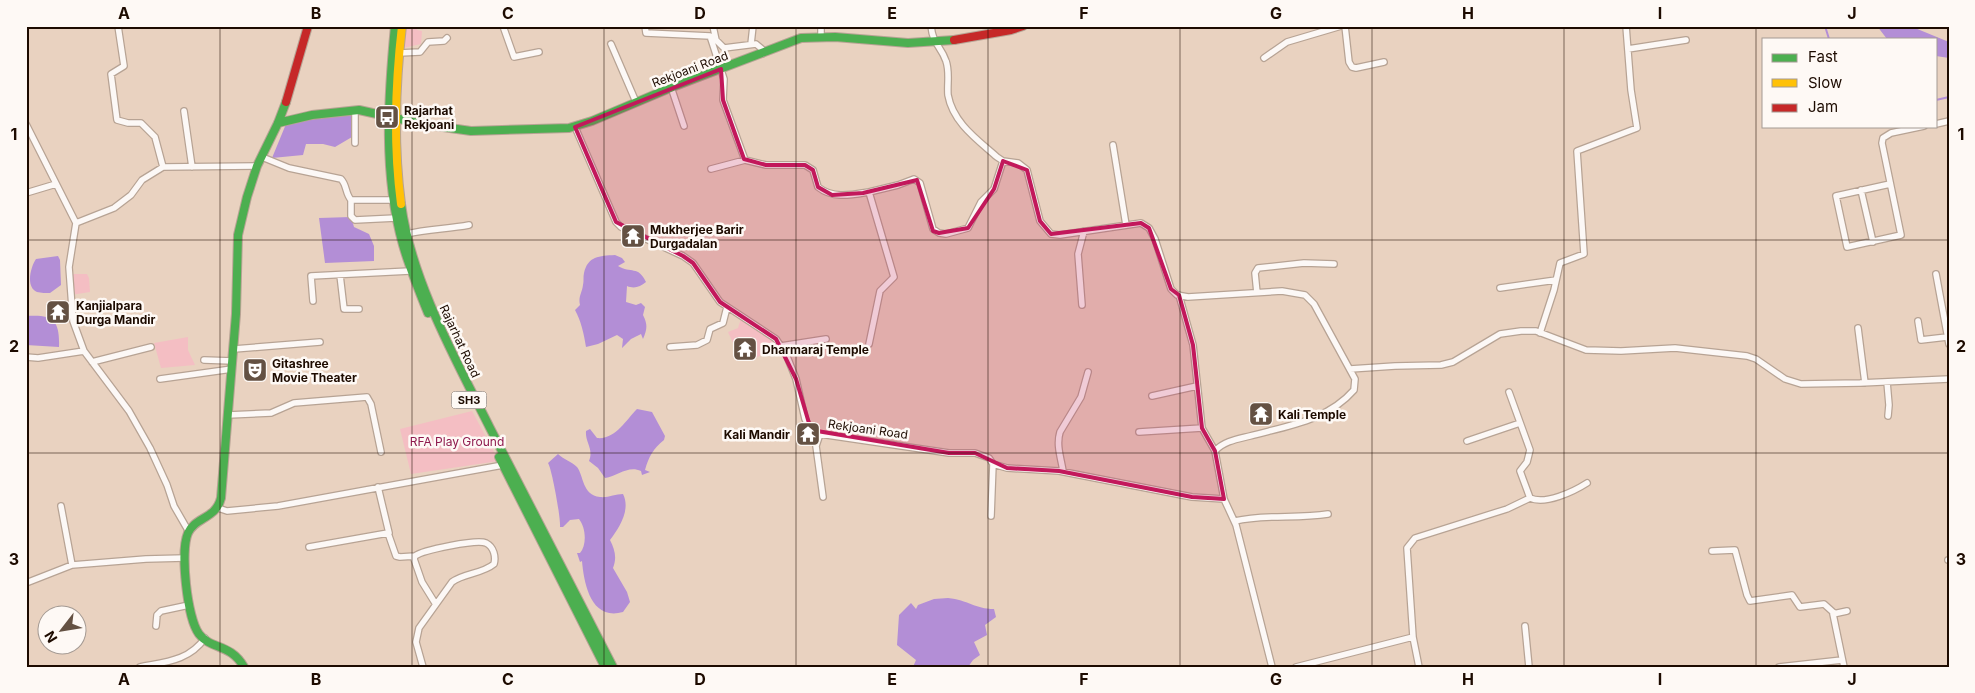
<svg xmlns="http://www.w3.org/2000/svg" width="1975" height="693" font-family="Inter,sans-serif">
<rect width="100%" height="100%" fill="#e9d2c0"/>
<!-- green -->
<path fill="#f4bec3" d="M406 26H417V30L422 31 421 44 403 48Z
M70 274H87L89 278 90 292 71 295Z
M742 315 776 339 786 354 767 352 754 359 741 360 728 332 738 328Z
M188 337V350L195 365 161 368 154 343Z
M472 411 499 461 411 474 400 429Z"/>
<!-- water -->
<path fill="#b38ed6" d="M1877 26H1910L1949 42V58L1936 56V39H1887Z
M353 114 352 137 335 147 323 144H306L303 155 272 158 286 124 294 120Z
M351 217 354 227 369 234 374 246V261L325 263 319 218Z
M615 255 622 258 625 262 618 266C631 274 638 265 646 282 640 287 634 289 627 286L626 302 636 305 641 303 645 307 643 315C648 325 647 329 643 339L641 334 631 339 622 348 623 339 617 335 598 344 586 347C584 334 581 321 575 310L580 305C578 297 582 293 583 285 584 281 583 277 584 273 588 256 599 256 615 255Z
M58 256 60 260 61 285 50 293C46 293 41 293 37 292 25 287 31 266 36 259Z
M26 316C53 314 60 320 59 347L26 345Z
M637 409 652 412 665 436 664 440C653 449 649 456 645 470L650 472 642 475 641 471C628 465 618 476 605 478L598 468 589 461C594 449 585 443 586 431L590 429 597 438C615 440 626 420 637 409Z
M558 454C563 459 572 462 577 467 584 476 582 495 600 497 608 498 615 494 623 494 631 510 619 528 610 540 615 550 617 558 613 568L627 592 630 602 623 612C591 621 584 584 582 561L580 562 577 553H580C587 545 586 528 579 519L570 520 563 527H560C561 519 552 469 548 463Z
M948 598C968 600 975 609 994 609L996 617 985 625 987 635 974 642 980 655 973 660 968 667H913L916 660 897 645 899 615 911 603 916 609 918 605 934 599Z"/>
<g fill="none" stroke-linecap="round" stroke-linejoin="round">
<!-- stream -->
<path stroke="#b38ed6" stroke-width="2" d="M1825 26 1829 39
M1936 100 1949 97"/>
<defs>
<path id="street" d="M118 26 124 66 111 74 117 120 128 123H141L155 137 163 167
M503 26 514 57 539 52
M645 26 646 33 710 36 724 79 723 100 745 160 766 165H805L813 170 818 187C833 199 851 195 869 192L894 277 880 291 869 344
M713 26 716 40 724 48 756 44 762 49V54
M821 26V35
M931 26C933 45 941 46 946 61 950 72 947 84 948 95 953 123 978 140 997 157L1003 161 1018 163 1027 170 1040 221 1051 234 1060 235 1141 223 1149 228 1155 239 1171 289 1177 295 1188 297 1282 291 1305 295 1314 304 1355 379 1354 390C1327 421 1287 426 1250 436 1238 439 1224 441 1215 451
M1345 26 1349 62 1352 67 1356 68 1384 62
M611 44 636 102
M751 44 753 26
M1628 49 1686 40
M399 53 420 52 428 42 444 41 447 38
M1264 58 1287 42 1341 26
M671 87 684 126
M184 111 192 167
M26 124 76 223 69 267 73 321 84 351 129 411 150 448 167 485 174 506 189 532
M1936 124 1949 121
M575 127 616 222 621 227 629 231 683 256 693 263 720 302 776 339 786 354 796 379 805 419 811 430 820 434 949 453H975L989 458 993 464
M355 143V111
M1113 145 1126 225
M262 157 289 168 341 179C347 185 345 193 351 200H393
M711 169 745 160
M1890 184 1836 196 1847 247 1901 235 1882 143 1883 138 1891 133 1924 126
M1861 190 1873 242
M869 192 898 185 914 179 920 183 933 229 939 233 946 234 968 228 981 202 994 189 1003 161
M26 193 56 184
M351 200V216L355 220 396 218
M76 223 114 208 131 195 142 180 163 167 257 166
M407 234C427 229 448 229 469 225
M1936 274 1949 344
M340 275 344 309H359
M1500 288 1556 280
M1257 293 1255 273 1258 268 1304 263 1334 264
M1179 295 1193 345 1202 428 1215 451 1224 499 1236 525 1272 667
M313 301 311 276 410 271
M1082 305 1078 254 1084 231
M1918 321 1921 340 1947 337
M1858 328 1865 383
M1540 333 1554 290 1560 263 1584 254 1577 151 1637 128 1631 90 1626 26
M781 346 826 339
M670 347 697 345 707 340 710 329 723 323 727 307
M234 349 320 342
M26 357 38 358 84 351
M204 360 233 361
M92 362 151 347
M1350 369 1395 366 1441 365 1453 362 1500 334 1521 331H1536L1586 350 1621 351 1675 348 1747 356 1756 359 1785 379 1801 384 1860 383 1949 379
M160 379 232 369
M1887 382 1889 405 1888 416
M1509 392 1530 450 1527 462 1520 471 1530 498C1545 505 1573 492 1587 483
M1152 396 1197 386
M228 415 271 413 294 403 367 397 371 404 381 452
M1139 432 1202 428
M820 434 816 446 823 497
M1467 441 1520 423
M993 464 1007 468 1059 471 1192 497 1224 499
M1063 471C1061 458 1056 445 1060 432L1081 397 1088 372
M378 487 389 533
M61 506 72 565
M218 508 227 511 278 506 503 465
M991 516 993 464
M1235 521C1265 514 1297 519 1328 514
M309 547 388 533 396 556 400 557 415 556
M1712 551 1735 550 1747 595 1750 601 1792 595 1800 607 1824 604 1834 613
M1948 560H1949
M26 583 72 565 146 559 185 558
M156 626 157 615 161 611 189 605
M1525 626 1529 667
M140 667C165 662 189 661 205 638
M423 667 416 642 419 628 452 582C464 573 482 574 494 564 496 557 494 547 486 543 477 539 423 550 415 556L414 559 422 582 435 603
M1296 667 1413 637
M1419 667 1413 637 1407 548 1415 538 1507 509 1530 498
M1779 667 1842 660
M1844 667 1833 614 1847 611"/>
<path id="fast" d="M395 26C388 99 383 174 403 245 410 269 419 291 428 313
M278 123 312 115 359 110 422 124 471 131 569 128 592 121 675 86 801 38 835 37 908 43 954 40
M401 204C411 280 456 360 490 428 531 508 572 587 613 667
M499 457 605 667
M244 667C230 643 211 650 199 634 187 618 180 551 188 533 195 517 216 519 221 498L236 314 238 235 247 197 257 166 278 123 286 102"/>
<path id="slow" d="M401 204C393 144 395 86 402 26"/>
<path id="jam" d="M954 40 1011 30 1023 26
M286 102 308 26"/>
</defs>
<!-- street casing -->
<use href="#street" stroke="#b7a394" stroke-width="8"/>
<!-- fast casing -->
<use href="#fast" stroke="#b7a394" stroke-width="10"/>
<!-- slow casing -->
<use href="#slow" stroke="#b7a394" stroke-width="10"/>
<!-- jam casing -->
<use href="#jam" stroke="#b7a394" stroke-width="10"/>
<!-- street -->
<use href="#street" stroke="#fcf8f6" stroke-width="5.5"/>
<!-- fast -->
<use href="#fast" stroke="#4caf50" stroke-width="8"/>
<!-- slow -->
<use href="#slow" stroke="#ffc107" stroke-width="8"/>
<!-- jam -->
<use href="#jam" stroke="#c62828" stroke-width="8"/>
</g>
<!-- marked area -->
<path fill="#c2185b" fill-opacity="0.2" stroke="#c2185b" stroke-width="4" stroke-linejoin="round" d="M721 69 723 100 744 159 766 165H805L813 170 818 187 832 195 863 193 917 180 933 231 939 233 968 228 994 189 1003 161 1027 170 1040 221 1051 234 1141 223 1149 228 1171 289 1179 295 1193 345 1202 428 1215 451 1224 499 1192 497 1059 471 1007 468 975 453H949L811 430 796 379 776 339 720 302 693 263 683 256 616 222 575 127Z"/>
<!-- grid -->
<path fill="none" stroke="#1d0b00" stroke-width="1" stroke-opacity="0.55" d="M220 26V667M412 26V667M604 26V667M796 26V667M988 26V667M1180 26V667M1372 26V667M1564 26V667M1756 26V667M26 240H1949M26 453H1949"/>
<!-- icons -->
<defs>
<symbol id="bus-square" viewBox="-11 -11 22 22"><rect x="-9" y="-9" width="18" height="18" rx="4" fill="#645143" stroke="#fef9f5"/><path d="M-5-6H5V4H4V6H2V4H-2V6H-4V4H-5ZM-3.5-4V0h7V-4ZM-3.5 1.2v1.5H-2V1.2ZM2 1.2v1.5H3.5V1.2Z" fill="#fff"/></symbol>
<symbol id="temple-square" viewBox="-11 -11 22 22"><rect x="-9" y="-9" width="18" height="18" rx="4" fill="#645143" stroke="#fef9f5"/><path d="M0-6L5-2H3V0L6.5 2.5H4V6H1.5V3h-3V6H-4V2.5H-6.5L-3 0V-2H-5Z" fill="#fff"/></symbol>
<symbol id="theatre-square" viewBox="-11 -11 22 22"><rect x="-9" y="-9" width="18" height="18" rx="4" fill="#645143" stroke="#fef9f5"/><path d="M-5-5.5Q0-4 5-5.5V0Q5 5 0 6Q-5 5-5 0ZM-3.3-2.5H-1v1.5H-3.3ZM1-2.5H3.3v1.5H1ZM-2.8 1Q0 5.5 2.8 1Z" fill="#fff"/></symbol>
</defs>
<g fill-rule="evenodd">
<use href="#bus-square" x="373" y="103" width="28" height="28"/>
<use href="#temple-square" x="619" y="222" width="28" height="28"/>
<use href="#temple-square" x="44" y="298" width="28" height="28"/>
<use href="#temple-square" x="731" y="335" width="28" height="28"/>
<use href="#theatre-square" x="241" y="356" width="28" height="28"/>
<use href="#temple-square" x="1247" y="400" width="28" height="28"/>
<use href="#temple-square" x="794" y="420" width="28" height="28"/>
</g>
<g text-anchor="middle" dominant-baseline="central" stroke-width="5" stroke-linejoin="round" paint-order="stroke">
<!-- shield labels -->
<rect fill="#fef9f5" stroke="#60524a" stroke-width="1" x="451.5" y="391.5" width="35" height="17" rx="4"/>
<g font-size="11" font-weight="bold" fill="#1d0b00">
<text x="469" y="400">SH3</text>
</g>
<!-- street labels -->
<g font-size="12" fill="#1d0b00" stroke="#fef9f5">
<text transform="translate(690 69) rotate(-21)">Rekjoani Road</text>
<text transform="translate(460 341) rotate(65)">Rajarhat Road</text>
<text transform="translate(868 429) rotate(8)">Rekjoani Road</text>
</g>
<!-- poi labels -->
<g font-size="12" font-weight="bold" fill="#1d0b00" stroke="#fef9f5" text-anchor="start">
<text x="404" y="110">Rajarhat<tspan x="404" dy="14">Rekjoani</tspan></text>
<text x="650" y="229">Mukherjee Barir<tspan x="650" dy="14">Durgadalan</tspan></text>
<text x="76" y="305">Kanjialpara<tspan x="76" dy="14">Durga Mandir</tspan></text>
<text x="762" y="349">Dharmaraj Temple</text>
<text x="272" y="363">Gitashree<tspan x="272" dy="14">Movie Theater</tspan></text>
<text x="1278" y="414">Kali Temple</text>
<text x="790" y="434" text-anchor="end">Kali Mandir</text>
</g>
<!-- park labels -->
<g font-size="12" fill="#8e1a4e" stroke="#fef9f5">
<text x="457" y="441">RFA Play Ground</text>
</g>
</g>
<!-- border -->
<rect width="1975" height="693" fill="none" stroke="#fef9f5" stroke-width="55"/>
<!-- legend -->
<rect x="1762" y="38" width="175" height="90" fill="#fef9f5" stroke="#a49a93"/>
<rect x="1772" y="54" width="25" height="8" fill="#4caf50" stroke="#a49a93"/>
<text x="1808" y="62" font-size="15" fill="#1d0b00">Fast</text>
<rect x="1772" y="79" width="25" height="8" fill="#ffc107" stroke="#a49a93"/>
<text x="1808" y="88" font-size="15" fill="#1d0b00">Slow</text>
<rect x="1772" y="104" width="25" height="8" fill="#c62828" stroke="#a49a93"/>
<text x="1808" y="112" font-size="15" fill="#1d0b00">Jam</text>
<!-- north arrow -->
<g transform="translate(62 630) rotate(239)"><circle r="24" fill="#fef9f5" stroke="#a49a93"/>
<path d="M0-4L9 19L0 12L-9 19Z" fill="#645143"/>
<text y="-8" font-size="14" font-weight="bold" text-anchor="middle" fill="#1d0b00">N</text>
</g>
<rect x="28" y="28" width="1920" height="638" fill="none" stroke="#1d0b00" stroke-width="2"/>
<g font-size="16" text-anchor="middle" font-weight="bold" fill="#1d0b00">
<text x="124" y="19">A</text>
<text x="316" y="19">B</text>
<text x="508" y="19">C</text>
<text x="700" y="19">D</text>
<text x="892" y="19">E</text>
<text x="1084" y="19">F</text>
<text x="1276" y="19">G</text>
<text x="1468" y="19">H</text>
<text x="1660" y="19">I</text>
<text x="1852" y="19">J</text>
<text x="14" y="140">1</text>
<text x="1961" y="140">1</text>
<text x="14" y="352">2</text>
<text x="1961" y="352">2</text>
<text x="14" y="565">3</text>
<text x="1961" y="565">3</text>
<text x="124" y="685">A</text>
<text x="316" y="685">B</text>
<text x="508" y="685">C</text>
<text x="700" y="685">D</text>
<text x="892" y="685">E</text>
<text x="1084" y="685">F</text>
<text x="1276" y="685">G</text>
<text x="1468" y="685">H</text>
<text x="1660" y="685">I</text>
<text x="1852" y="685">J</text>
</g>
</svg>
